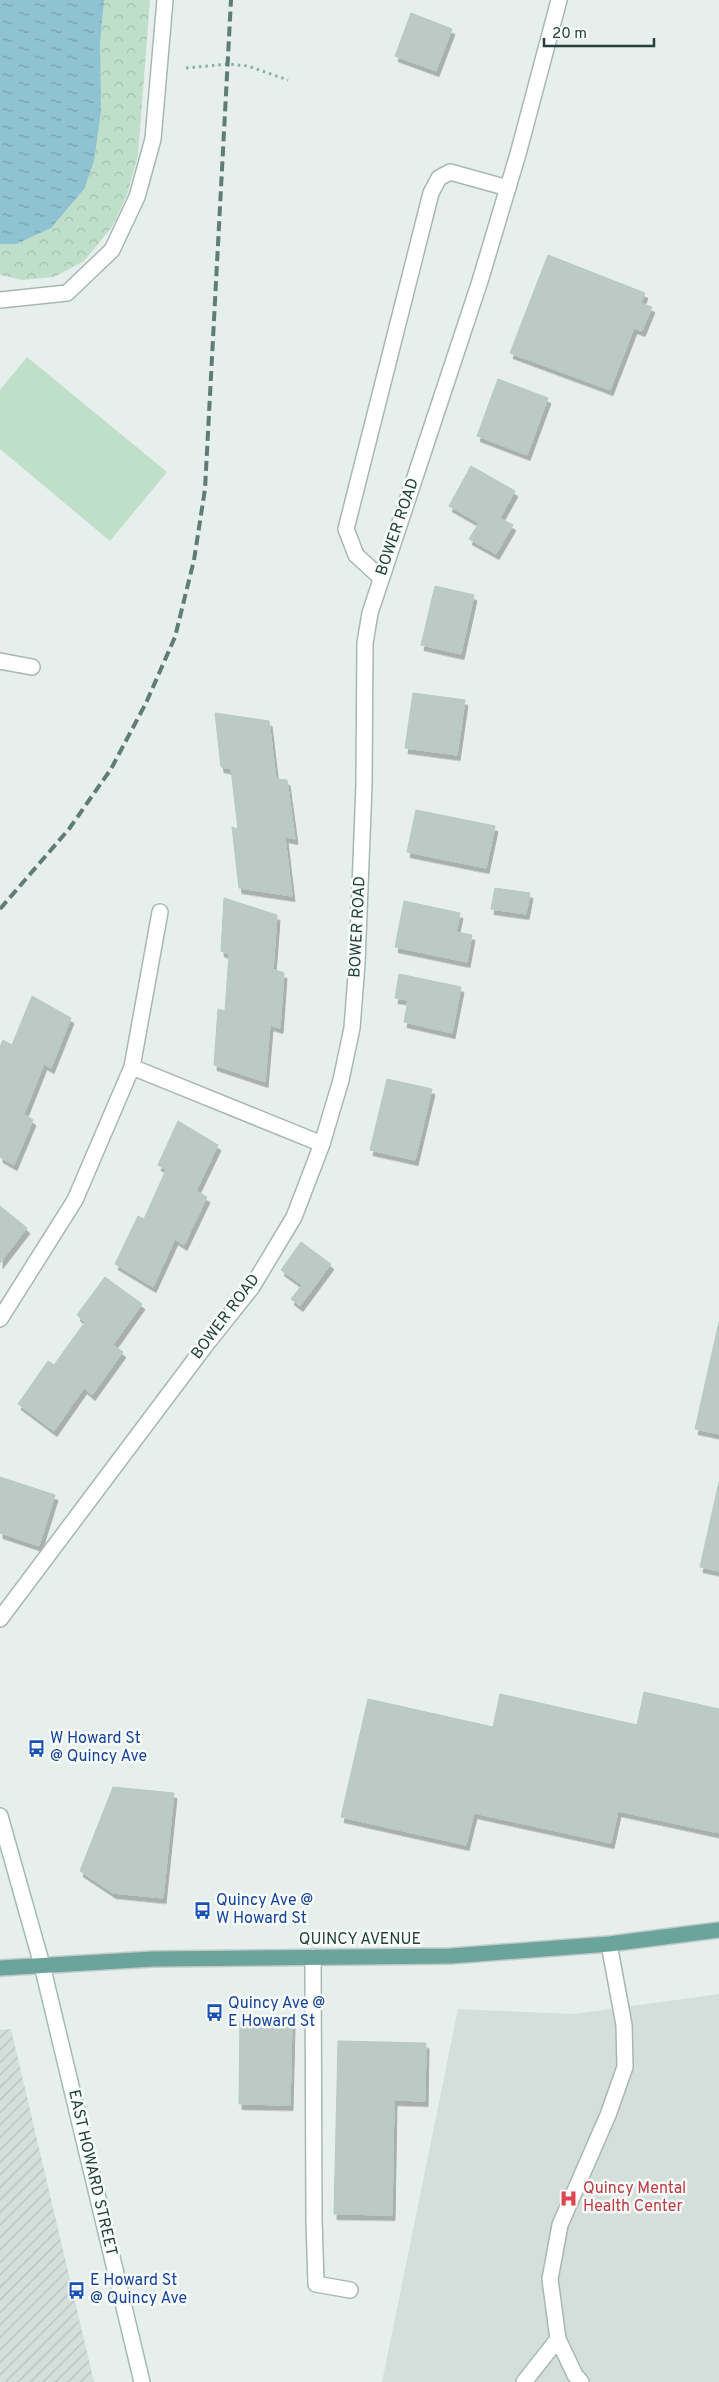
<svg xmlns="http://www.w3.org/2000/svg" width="719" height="2382" font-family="Overpass,sans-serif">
<defs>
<pattern id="industrial-furrows" width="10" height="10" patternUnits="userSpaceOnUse" patternTransform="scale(1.25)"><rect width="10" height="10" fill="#d4dfdb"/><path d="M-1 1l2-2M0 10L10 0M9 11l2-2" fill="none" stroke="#b6c1bd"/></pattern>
<pattern id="forest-crowns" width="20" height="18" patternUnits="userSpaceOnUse" patternTransform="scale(1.25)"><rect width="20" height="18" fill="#bfdfcb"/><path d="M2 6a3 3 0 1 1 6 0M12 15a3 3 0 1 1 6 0" fill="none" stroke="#a4c1af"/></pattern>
<pattern id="water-ripples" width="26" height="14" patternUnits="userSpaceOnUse" patternTransform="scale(1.25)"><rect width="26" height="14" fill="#8fc2d3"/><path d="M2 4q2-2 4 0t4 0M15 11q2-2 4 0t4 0" fill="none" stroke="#759fac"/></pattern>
<filter id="shadow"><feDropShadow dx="3" dy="5.5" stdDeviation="0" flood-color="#0004"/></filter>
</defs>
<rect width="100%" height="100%" fill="#e6efec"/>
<!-- built -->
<path fill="#d4dfdb" d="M719 1994V2382H382L458 2009 574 2014Z"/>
<!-- industrial -->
<path fill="url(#industrial-furrows)" d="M11 2029 94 2382H0V2030Z"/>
<!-- forest -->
<path fill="url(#forest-crowns)" d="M0 0H150L138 155 127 195 112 227 84 261 54 277 22 280 0 275Z"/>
<!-- pitch -->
<path fill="#bfdfcb" d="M27 357 167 472 110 541 0 449V390Z"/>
<!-- water -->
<path fill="url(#water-ripples)" d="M0 0H104L100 42 101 111 94 161 84 189 51 228 16 244H0Z"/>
<!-- building -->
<path fill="#bbcac5" stroke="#b8c8c3" filter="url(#shadow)" d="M411 13 452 29 436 71 395 56Z
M548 255 645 293 641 303 652 307 642 331 634 328 610 390 510 353Z
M498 379 548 398 527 455 477 436Z
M471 466 515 491 500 518 513 525 496 554 469 539 479 523 449 506Z
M435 586 474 595 461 654 421 645Z
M413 693 465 700 457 755 405 748Z
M215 713 269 721 276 779 287 780 295 839 285 837 292 896 239 888 232 827 238 829 231 769 221 767Z
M416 810 495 826 486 868 407 852Z
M495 888 530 893 526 914 491 909Z
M224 898 277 915 273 969 284 973 280 1028 270 1025 265 1082 214 1065 218 1009 225 1011 229 954 221 951Z
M404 901 460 913 456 932 472 935 467 962 395 947Z
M399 974 461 987 452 1033 404 1022 408 1000 395 998Z
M32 996 71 1018 51 1068 44 1064 24 1114 33 1120 14 1165 0 1157V1047L3 1040 12 1045Z
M387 1079 432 1089 415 1160 370 1150Z
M178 1121 218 1145 196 1191 207 1197 184 1245 175 1239 153 1287 115 1264 138 1216 144 1219 166 1170 158 1165Z
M0 1206 27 1228 0 1263Z
M301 1242 331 1264 300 1306 291 1299 302 1285 281 1270Z
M105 1277 142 1304 113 1345 123 1352 92 1395 84 1388 54 1431 18 1404 48 1361 54 1365 85 1322 77 1315Z
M719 1322V1434L695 1429Z
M0 1477 55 1495 39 1546 0 1533Z
M719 1482V1571L700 1567Z
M644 1692 719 1709V1833L618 1811 611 1843 474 1813 466 1845 341 1817 368 1699 493 1727 500 1694 637 1725Z
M113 1787 174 1793 163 1898 113 1893 80 1871Z
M240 2021 292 2022 290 2105 239 2104Z
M338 2041 426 2043 425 2101 394 2100 392 2215 334 2214Z"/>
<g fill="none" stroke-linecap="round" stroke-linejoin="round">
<defs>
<path id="lane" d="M0 300 67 293 112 250 137 197 153 139 165 0
M381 578 356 555 346 529 431 193 439 178 450 172 508 188
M0 661 32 667
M132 1067 322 1144
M0 1319 75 1200 132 1067 160 912
M313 1957 314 2219 316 2284 350 2290
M524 2382 558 2339
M581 2382 575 2375 558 2339 550 2279 560 2225 608 2115 625 2067 624 2025 609 1944"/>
<path id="street" d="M0 1619 205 1346 252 1287 294 1217 322 1144 341 1080 352 1028 357 963 364 785 365 643 370 613 480 281 518 154 559 0"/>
<path id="secondary" d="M0 1816 42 1965 142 2382"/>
<path id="primary" d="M0 1968 153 1959 451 1956 609 1944 719 1930"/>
</defs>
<!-- lane casing -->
<use href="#lane" stroke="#a8b7b4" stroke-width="18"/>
<!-- street casing -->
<use href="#street" stroke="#a8b7b4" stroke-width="18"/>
<!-- secondary casing -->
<use href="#secondary" stroke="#a4bab5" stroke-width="18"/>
<!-- primary casing -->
<use href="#primary" stroke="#c2cac8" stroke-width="18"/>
<!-- path -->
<path stroke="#87b2a8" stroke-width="3" stroke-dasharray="2.5 4" stroke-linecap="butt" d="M186 68 228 64 248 66 288 80"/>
<!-- lane -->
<use href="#lane" stroke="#fff" stroke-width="15"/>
<!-- street -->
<use href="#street" stroke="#fff" stroke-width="15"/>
<!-- secondary -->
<use href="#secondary" stroke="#fff" stroke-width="15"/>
<!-- primary -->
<use href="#primary" stroke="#6ba49b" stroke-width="15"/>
<!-- rail -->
<path stroke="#5f7c77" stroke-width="4" stroke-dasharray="10 5" stroke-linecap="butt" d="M0 909 69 829 111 769 146 703 175 637 194 560 205 489 231 0"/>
</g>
<!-- icons -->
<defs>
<symbol id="bus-bare" viewBox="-9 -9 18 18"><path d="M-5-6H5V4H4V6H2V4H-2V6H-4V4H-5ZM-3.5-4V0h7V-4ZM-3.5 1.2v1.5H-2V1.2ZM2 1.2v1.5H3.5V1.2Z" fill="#1a4fb4" stroke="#f7fbf9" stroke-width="2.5" paint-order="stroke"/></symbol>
<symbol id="hospital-bare" viewBox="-9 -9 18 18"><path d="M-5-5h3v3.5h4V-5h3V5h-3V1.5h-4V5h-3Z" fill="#e0444e" stroke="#f7fbf9" stroke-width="2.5" paint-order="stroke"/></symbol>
</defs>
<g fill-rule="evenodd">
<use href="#bus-bare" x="24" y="1736" width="25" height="25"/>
<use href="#bus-bare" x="190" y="1898" width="25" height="25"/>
<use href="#bus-bare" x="202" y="2000" width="25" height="25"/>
<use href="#hospital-bare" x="556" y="2186" width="25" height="25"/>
<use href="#bus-bare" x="64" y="2278" width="25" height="25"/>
</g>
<g text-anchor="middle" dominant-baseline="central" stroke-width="5" stroke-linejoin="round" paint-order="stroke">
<!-- street labels -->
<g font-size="16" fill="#24413c" stroke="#f7fbf9">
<text transform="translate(398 527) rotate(-71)">BOWER ROAD</text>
<text transform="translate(358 927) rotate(-87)">BOWER ROAD</text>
<text transform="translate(226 1317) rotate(-53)">BOWER ROAD</text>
<text x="360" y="1940">QUINCY AVENUE</text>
<text transform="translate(92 2173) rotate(77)">EAST HOWARD STREET</text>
</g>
<!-- transit labels -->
<g font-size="16" fill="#164399" stroke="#f7fbf9" text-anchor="start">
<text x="50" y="1739">W Howard St<tspan x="50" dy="18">@ Quincy Ave</tspan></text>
<text x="216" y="1901">Quincy Ave @<tspan x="216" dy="18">W Howard St</tspan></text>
<text x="228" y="2004">Quincy Ave @<tspan x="228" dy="18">E Howard St</tspan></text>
<text x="90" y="2281">E Howard St<tspan x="90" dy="18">@ Quincy Ave</tspan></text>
</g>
<!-- health labels -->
<g font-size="16" fill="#be3a42" stroke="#f7fbf9" text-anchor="start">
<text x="583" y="2189">Quincy Mental<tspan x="583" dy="18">Health Center</tspan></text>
</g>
</g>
<!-- scale -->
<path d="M544 38v8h110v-8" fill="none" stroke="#24413c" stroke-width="2.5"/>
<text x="552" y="38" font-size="15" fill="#24413c" stroke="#f7fbf9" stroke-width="4" paint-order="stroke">20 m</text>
</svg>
